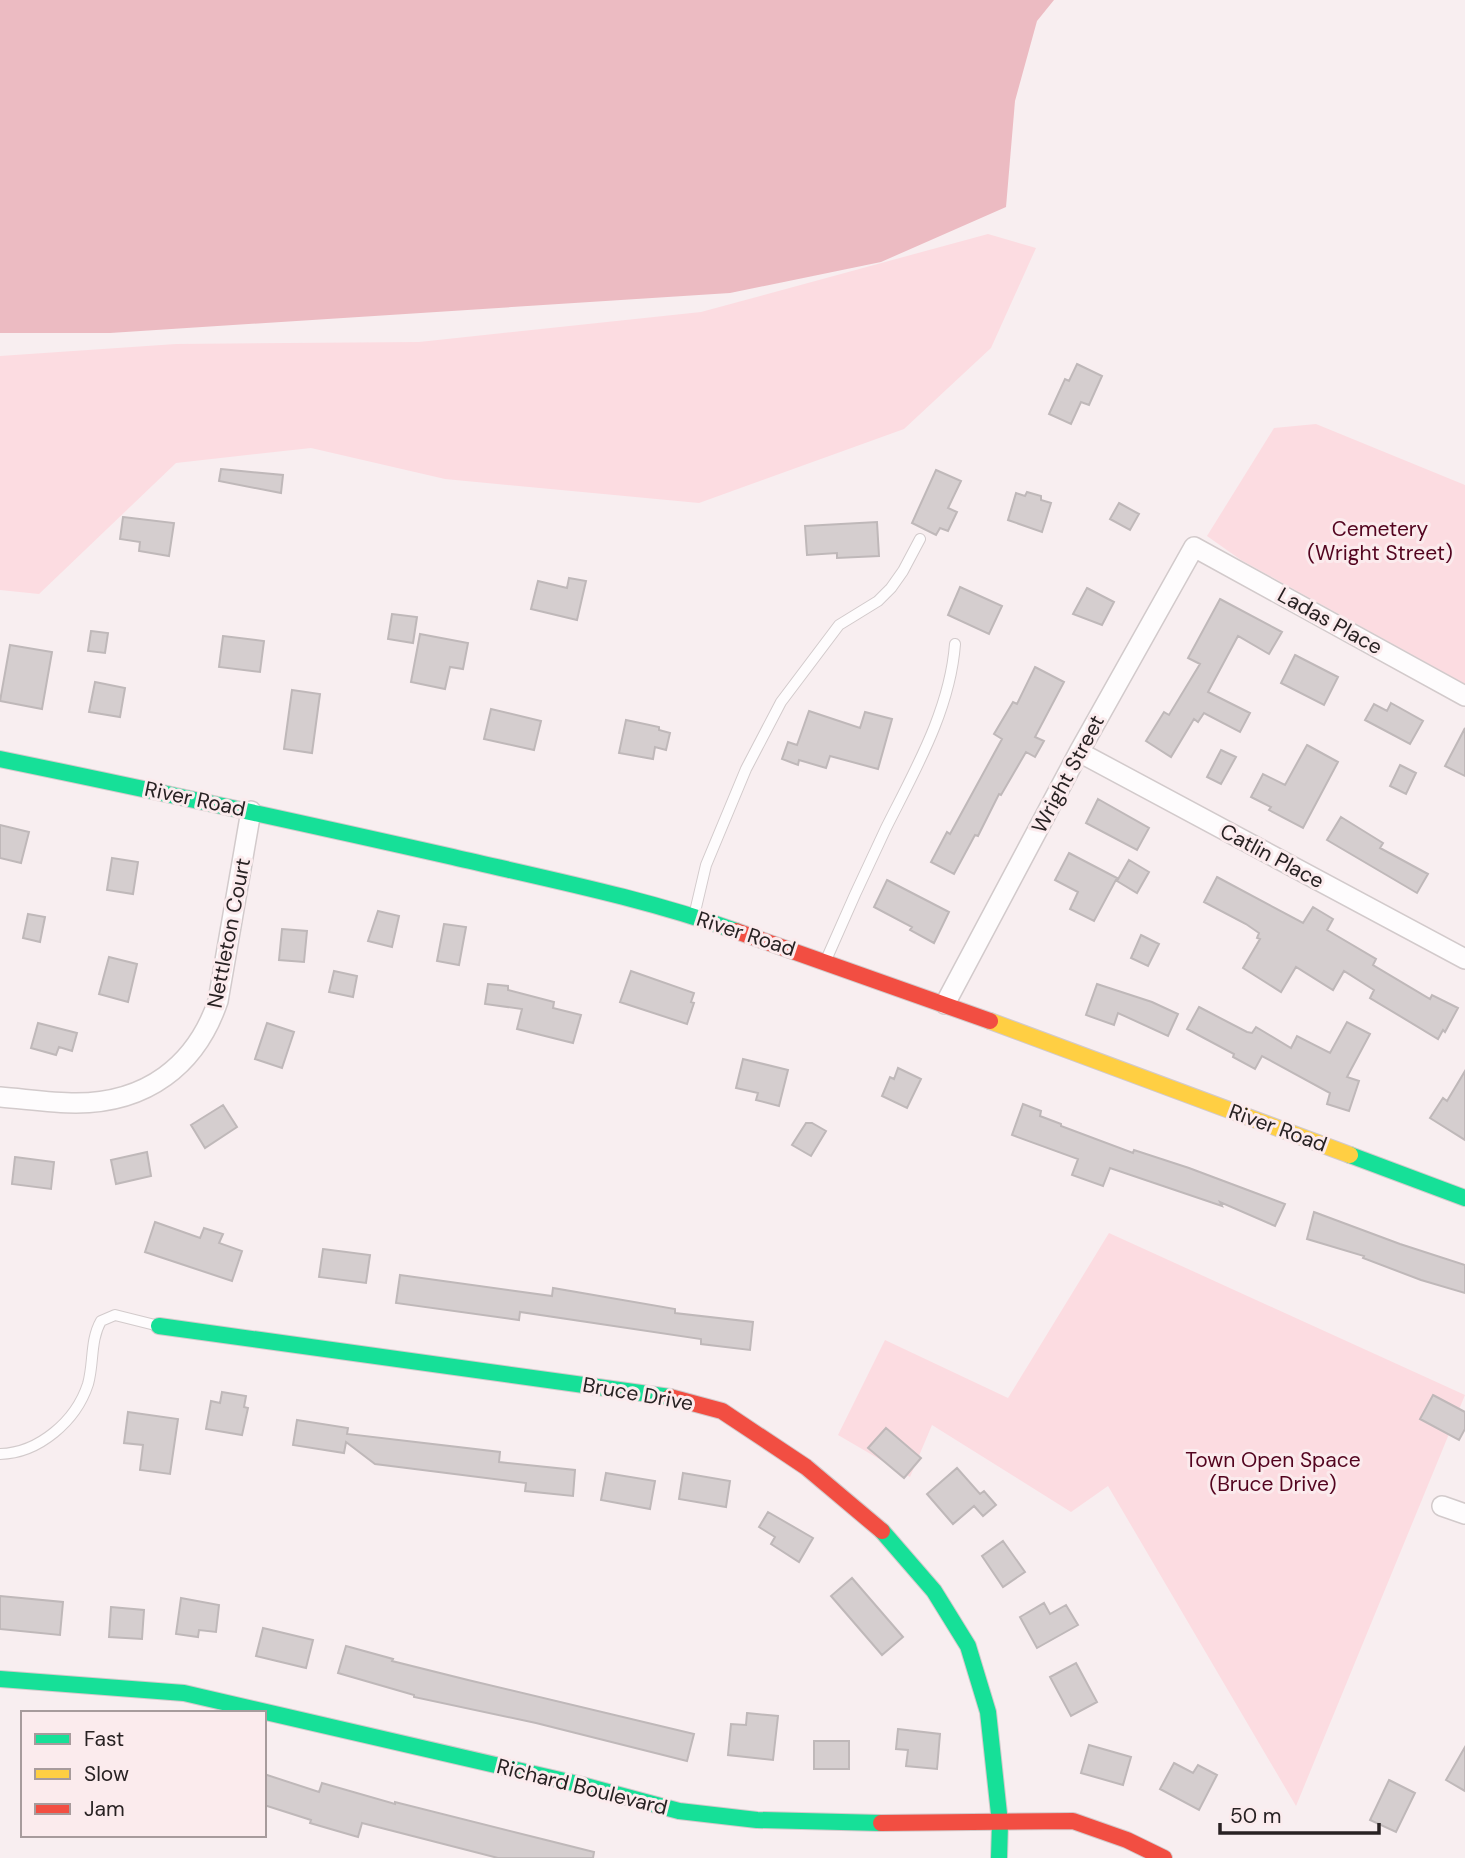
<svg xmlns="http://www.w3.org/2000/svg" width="1465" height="1858" font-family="'DM Sans',sans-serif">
<rect width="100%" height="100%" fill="#f8eef0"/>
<!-- green -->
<path fill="#fcdce1" d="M988 234 1036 248 991 348 904 429 699 503 445 479 311 448 176 463 39 594 0 590V356L176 344 419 342 701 312Z
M1316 424 1465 485V684L1241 560 1207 536 1274 428Z
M1109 1233 1465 1395 1296 1806 1108 1486 1071 1512 932 1425 910 1477 838 1435 885 1340 1008 1398Z"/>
<!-- water -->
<path fill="#ecbbc2" d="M0 0H1054L1037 21 1015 101 1006 207 881 262 730 293 110 333H0Z"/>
<!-- building -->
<path fill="#d5cecf" stroke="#bfb8b9" stroke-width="2" d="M1077 364 1102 376 1089 405 1081 402 1071 424 1049 414 1065 379 1069 381Z
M221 469 283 475 281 493 219 481Z
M936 470 961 481 948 508 957 512 948 531 940 528 936 535 912 523Z
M1027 492 1041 496V500L1051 503 1042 532 1008 520 1016 493 1025 496Z
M1119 503 1139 514 1130 530 1110 519Z
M123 517 174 523 169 556 139 551 140 542 120 539Z
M877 522 879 556 837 558V553L807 555 805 526Z
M569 578 586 581 577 620 531 609 538 581 567 588Z
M960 587 1002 606 989 634 948 615Z
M1087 588 1114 602 1102 625 1073 614Z
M1220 599 1282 632 1269 654 1238 636 1208 692 1250 713 1240 732 1204 713 1198 722 1194 719 1171 757 1146 741 1164 712 1169 715 1200 664 1188 658Z
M392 614 417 617 413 643 388 639Z
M91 631 108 633 105 653 88 651Z
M420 634 468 643 463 669 450 667 445 689 411 682Z
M223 636 264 641 260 672 219 667Z
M10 645 52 652 42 709 0 701Z
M1295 655 1338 677 1324 705 1281 683Z
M1035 667 1064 682 1035 737 1044 741 1035 757 1026 752 1001 795 999 794 978 836 975 835 954 874 931 862 947 832 950 834 1002 739 994 734 1013 702 1017 704Z
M95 682 125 688 120 717 89 712Z
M292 690 320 694 312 753 284 749Z
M1391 703 1423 721 1410 744 1365 720 1374 704 1387 711Z
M491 709 541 721 534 750 484 739Z
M809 711 860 728 865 712 892 719 878 769 830 756 826 768 799 760 798 765 782 759 788 742 797 745Z
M626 720 659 727V730L670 733 666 750 655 747 653 759 619 753Z
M1465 728V776L1445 766Z
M1307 745 1338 762 1303 828 1269 810 1271 807 1251 797 1263 774 1285 785Z
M1221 750 1236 757 1221 784 1207 777Z
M1400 765 1416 773 1406 794 1390 786Z
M1098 799 1149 828 1137 850 1086 823Z
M1341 817 1383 843 1380 848 1428 874 1417 893 1327 840Z
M0 825 29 832 21 863 0 858Z
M1069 853 1117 878 1094 921 1070 909 1078 892 1055 880Z
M112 858 138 862 133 894 107 890Z
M1129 860 1149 872 1137 893 1117 881Z
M1217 877 1303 923 1313 907 1333 919 1327 930 1376 959 1373 965 1430 999 1432 995 1458 1008 1445 1032 1443 1030 1438 1039 1370 998 1374 990 1344 971 1333 990 1296 967 1281 992 1243 968 1260 939 1257 938 1259 933 1246 924 1204 902Z
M887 880 949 912 934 943 910 930 912 927 874 907Z
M378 911 399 916 392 947 368 941Z
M28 914 45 917 40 942 23 938Z
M444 924 466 927 459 965 437 961Z
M282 929 307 931 304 962 279 960Z
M1141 935 1159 944 1148 966 1131 958Z
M109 957 137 964 128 1002 99 994Z
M334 971 357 976 353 997 329 992Z
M631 971 694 993 691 1002 694 1003 687 1024 620 1002Z
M488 984 508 986V990L554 1002 553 1008 581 1015 573 1043 517 1029 522 1009 485 1004Z
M1097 984 1152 1002 1178 1014 1168 1036 1118 1013 1114 1025 1086 1015Z
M1199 1007 1247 1032 1252 1033 1256 1027 1291 1048 1297 1036 1330 1053 1347 1022 1370 1034 1347 1077 1359 1081 1349 1111 1327 1104 1330 1093 1262 1056 1255 1069 1233 1057 1234 1054 1187 1029Z
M38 1023 77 1033 72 1051 59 1047 56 1055 31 1048Z
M267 1023 294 1032 282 1068 255 1059Z
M743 1059 788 1070 779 1106 756 1100 758 1093 736 1088Z
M898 1068 921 1079 907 1108 882 1096 890 1077 894 1079Z
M1465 1071V1140L1430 1118 1443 1098 1447 1101Z
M1023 1104 1041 1111 1040 1116 1061 1124V1126L1133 1153 1134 1150 1189 1168 1285 1204 1275 1226 1220 1202 1222 1206 1110 1168 1103 1186 1072 1175 1078 1159 1012 1135Z
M223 1105 237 1127 205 1148 191 1125Z
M806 1123H812L826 1131 811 1156 792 1145Z
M147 1152 151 1176 116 1184 111 1160Z
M15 1157 54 1162 51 1189 12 1184Z
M1314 1212 1400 1244 1465 1265V1293L1421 1280 1363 1258 1364 1256 1307 1239Z
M155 1222 200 1238 204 1228 223 1234 219 1243 242 1251 232 1281 145 1252Z
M323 1249 370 1255 366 1283 319 1277Z
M400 1275 552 1296 553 1288 675 1309V1313L753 1322 750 1350 701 1344V1339L520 1312 519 1320 396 1303Z
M222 1392 246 1396 244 1407 248 1408 242 1435 206 1429 211 1401 220 1403Z
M1433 1395 1465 1412V1429L1459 1440 1420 1419Z
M128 1412 178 1419 170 1474 140 1470 143 1445 124 1443Z
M297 1420 348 1428 347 1434 500 1452 499 1462 575 1470 573 1496 525 1491 526 1483 375 1464 346 1442 344 1453 293 1445Z
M886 1428 921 1458 904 1478 868 1448Z
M957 1468 980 1494 984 1491 996 1505 983 1516 974 1506 953 1524 927 1494Z
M606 1473 655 1481 650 1509 601 1500Z
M683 1473 730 1481 726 1507 679 1499Z
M768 1512 813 1538 799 1562 771 1544 775 1537 759 1527Z
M1003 1541 1025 1572 1003 1587 982 1556Z
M852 1578 903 1637 882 1655 831 1596Z
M0 1596 63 1602 60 1635 0 1629Z
M181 1598 219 1605 216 1632 199 1630 198 1637 176 1634Z
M1044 1603 1050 1614 1066 1605 1078 1625 1037 1648 1020 1617Z
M111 1607 144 1610 142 1639 109 1637Z
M263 1628 313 1640 306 1668 256 1656Z
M346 1646 393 1659 392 1661 468 1680 694 1734 687 1761 536 1723 414 1697V1695L338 1673Z
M1076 1663 1097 1702 1071 1716 1050 1677Z
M747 1713 778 1716 773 1760 728 1755 731 1724 746 1725Z
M898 1729 940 1734 937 1769 906 1766 908 1750 896 1749Z
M814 1741H849V1769H814Z
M1089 1745 1131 1757 1123 1785 1081 1773Z
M1465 1747V1791L1446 1780Z
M1174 1763 1193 1773 1198 1765 1217 1775 1199 1810 1160 1789Z
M264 1774 319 1792 322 1783 395 1804V1802L546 1840 594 1852 593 1858H498L362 1823 358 1837 310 1823 311 1820 264 1805Z
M1389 1780 1415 1793 1396 1832 1370 1820Z"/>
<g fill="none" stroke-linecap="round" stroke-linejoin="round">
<defs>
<path id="lane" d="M694 916 706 865 746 769 781 702 839 625 878 601 891 588 903 571 920 539
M826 960C845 916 865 872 886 828 915 770 950 710 955 644
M0 1454C39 1453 76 1421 88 1384 94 1363 90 1340 101 1321L115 1315 159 1326"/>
<path id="street" d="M1079 752 1465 959
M945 1004 1079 752 1194 547 1465 696
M0 1097C25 1099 51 1103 76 1103 146 1103 196 1066 218 1001L251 811
M1442 1506 1465 1514"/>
<path id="fast" d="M0 759C151 790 302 823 453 857 547 879 644 898 736 931
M1350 1155 1465 1198
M159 1326 670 1397
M882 1531 934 1591 968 1646 988 1712 1000 1823 999 1858
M0 1679 184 1693 582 1785 679 1811 757 1820 881 1823"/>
<path id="slow" d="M990 1021 1350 1155"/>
<path id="jam" d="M736 931 990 1021
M670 1397 722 1411 806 1467 882 1531
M881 1823 1073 1821 1127 1840 1164 1858"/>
</defs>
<!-- lane casing -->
<use href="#lane" stroke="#d2cacb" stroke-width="12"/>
<!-- street casing -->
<use href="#street" stroke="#d2cacb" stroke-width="22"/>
<!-- fast casing -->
<use href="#fast" stroke="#d2cacb" stroke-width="18"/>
<!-- slow casing -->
<use href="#slow" stroke="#d2cacb" stroke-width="18"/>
<!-- jam casing -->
<use href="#jam" stroke="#d2cacb" stroke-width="18"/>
<!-- lane -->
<use href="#lane" stroke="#fefcfd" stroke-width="10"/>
<!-- street -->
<use href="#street" stroke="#fefcfd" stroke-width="19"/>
<!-- fast -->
<use href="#fast" stroke="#16e098" stroke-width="16"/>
<!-- slow -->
<use href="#slow" stroke="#ffcf43" stroke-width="16"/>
<!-- jam -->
<use href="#jam" stroke="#f24e42" stroke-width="16"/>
</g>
<g text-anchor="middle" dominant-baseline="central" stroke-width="6" stroke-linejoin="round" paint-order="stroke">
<!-- park labels -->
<g font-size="21" fill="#53041f" stroke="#fbebed">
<text x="1380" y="529">Cemetery<tspan x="1380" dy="24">(Wright Street)</tspan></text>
<text x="1273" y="1460">Town Open Space<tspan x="1273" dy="24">(Bruce Drive)</tspan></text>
</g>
<!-- street labels -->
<g font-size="21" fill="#282223" stroke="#fbebed">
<text transform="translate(1330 621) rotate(29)">Ladas Place</text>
<text transform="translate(1068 774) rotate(-62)">Wright Street</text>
<text transform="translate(195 799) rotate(12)">River Road</text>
<text transform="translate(1272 856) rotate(28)">Catlin Place</text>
<text transform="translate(229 933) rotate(-79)">Nettleton Court</text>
<text transform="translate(746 934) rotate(18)">River Road</text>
<text transform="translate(1278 1128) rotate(20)">River Road</text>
<text transform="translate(638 1394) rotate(10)">Bruce Drive</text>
<text transform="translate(582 1787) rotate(14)">Richard Boulevard</text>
</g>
</g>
<!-- legend -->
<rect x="21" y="1711" width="245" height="126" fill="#fbebed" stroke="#a79b9c" stroke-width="2"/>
<rect x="35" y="1734" width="35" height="10" fill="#16e098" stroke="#a79b9c" stroke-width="2"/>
<text x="84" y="1746" font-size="21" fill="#282223">Fast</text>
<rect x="35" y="1769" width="35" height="10" fill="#ffcf43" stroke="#a79b9c" stroke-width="2"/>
<text x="84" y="1781" font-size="21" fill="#282223">Slow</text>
<rect x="35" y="1804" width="35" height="10" fill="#f24e42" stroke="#a79b9c" stroke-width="2"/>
<text x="84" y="1816" font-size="21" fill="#282223">Jam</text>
<!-- scale -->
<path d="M1220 1823v10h159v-10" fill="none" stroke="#282223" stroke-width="3.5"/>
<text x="1230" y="1823" font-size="21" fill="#282223" stroke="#fbebed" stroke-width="5" paint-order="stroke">50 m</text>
</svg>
